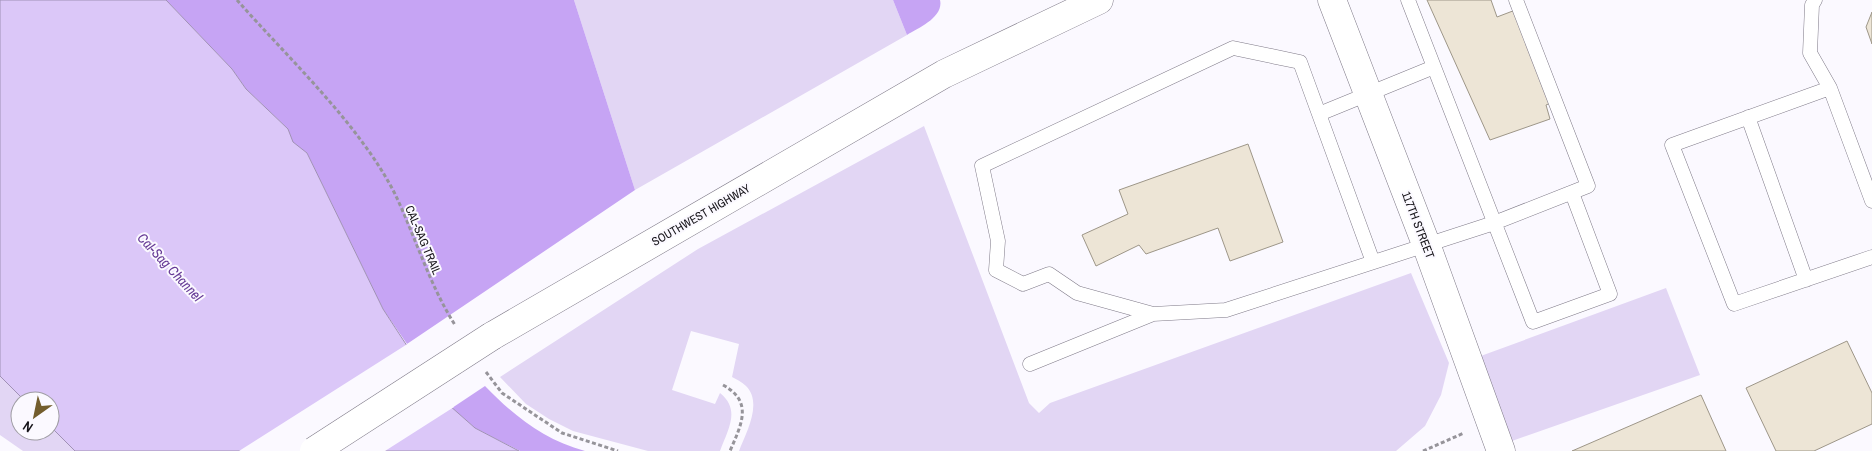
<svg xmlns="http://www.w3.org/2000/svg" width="1872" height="451" font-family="'Archivo Narrow',sans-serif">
<rect width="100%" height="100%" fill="#fbf9ff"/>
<!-- green -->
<path fill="#e2d6f4" d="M574 0H893L907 35 635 190Z
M924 126 1029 403 1039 413 1050 403 1411 273 1449 363 1441 395 1425 426 1396 451H739C746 433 763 403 746 386 742 382 736 379 732 377L739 344 691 331 672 390 715 404 720 393C741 410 728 429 720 451H648L573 431 549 419 526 404 500 377 698 249Z
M1666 288 1700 375 1509 442 1478 357Z
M0 376 25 401H20V431H50V426L75 451H23L0 435Z"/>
<!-- forest -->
<path fill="#c6a4f4" d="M166 0H574L635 190 407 344 383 309 307 153 292 142 288 129 246 89 232 69Z
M893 0H940C944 17 919 28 907 35Z
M485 386C514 416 544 440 585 451H520L475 428 452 408Z"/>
<!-- water -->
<path fill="#dbc7f8" stroke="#a091b5" d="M0 0H166L232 69 246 89 288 129 293 142 307 153 383 309 441 398 475 428 519 451H75L50 426V401H25L0 376Z"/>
<!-- pier -->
<path fill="#fbf9ff" d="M409 343 443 396 454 407 385 451H239Z"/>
<!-- building -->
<path fill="#ede5d6" stroke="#9d9688" d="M1427 0H1491L1497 17 1518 9 1555 101 1546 105 1550 119 1490 140Z
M1872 12V44L1866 27Z
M1248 144 1283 242 1230 261 1218 228 1146 254 1139 245 1096 266 1082 235 1128 214 1119 190Z
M1847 341 1872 393V424L1814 451H1776L1746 388Z
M1701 395 1726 451H1572Z"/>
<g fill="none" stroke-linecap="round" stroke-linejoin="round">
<defs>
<path id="service" d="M1408 0 1533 322 1610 294 1572 193
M1815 0 1812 5 1810 53 1830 88 1872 201
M1830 88 1672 145 1734 304 1872 257
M1319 114 1434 67
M1748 117 1806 280
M1153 314 1077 293 1049 274 1023 284 996 270 998 241 982 166 1233 48 1300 62 1373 262
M1030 364 1153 314 1226 310 1494 223 1588 186 1516 0"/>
<path id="minor" d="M1332 0 1426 244 1501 451"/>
<path id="primary" d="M492 336 944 74 1099 0"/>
</defs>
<!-- service casing -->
<use href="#service" stroke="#7f7a88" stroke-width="15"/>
<!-- minor casing -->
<use href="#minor" stroke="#7f7a88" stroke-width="29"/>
<!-- primary casing -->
<use href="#primary" stroke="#7f7a88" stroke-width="29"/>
<!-- path -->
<path stroke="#96949a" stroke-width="3" stroke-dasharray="4 2.5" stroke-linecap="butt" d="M237 0C289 59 360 125 395 194 416 238 429 284 455 325
M486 372 502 393 562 433 618 451
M723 385C754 402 741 425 730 451
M1423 451 1464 433"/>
<!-- service -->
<use href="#service" stroke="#fff" stroke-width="14"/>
<!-- minor -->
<use href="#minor" stroke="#fff" stroke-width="28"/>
<!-- primary -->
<use href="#primary" stroke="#fff" stroke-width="28"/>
<defs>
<path id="primary-bridge" d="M314 451 492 336"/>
</defs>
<!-- primary-bridge casing -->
<use href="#primary-bridge" stroke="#7f7a88" stroke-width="29" stroke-linecap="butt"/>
<!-- primary-bridge -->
<use href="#primary-bridge" stroke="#fff" stroke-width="28"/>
</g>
<g text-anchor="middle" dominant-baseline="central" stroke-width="4" stroke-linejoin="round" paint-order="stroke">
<!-- street labels -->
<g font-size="12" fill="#151318" stroke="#fbf9ff">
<text transform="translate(701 215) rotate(-30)">SOUTHWEST HIGHWAY</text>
<text transform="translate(1418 225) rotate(69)">117TH STREET</text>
<text transform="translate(423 240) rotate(67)">CAL-SAG TRAIL</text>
</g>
<!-- water labels -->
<g font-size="14" font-style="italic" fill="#653995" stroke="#fbf9ff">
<text transform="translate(170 267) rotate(47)">Cal-Sag Channel</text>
</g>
</g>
<!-- north arrow -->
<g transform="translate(35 416) rotate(213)"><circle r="24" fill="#fbf9ff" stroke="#9f9da3"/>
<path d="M0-4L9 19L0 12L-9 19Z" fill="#735d2d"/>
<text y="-8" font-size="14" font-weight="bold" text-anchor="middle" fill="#151318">N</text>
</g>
</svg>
